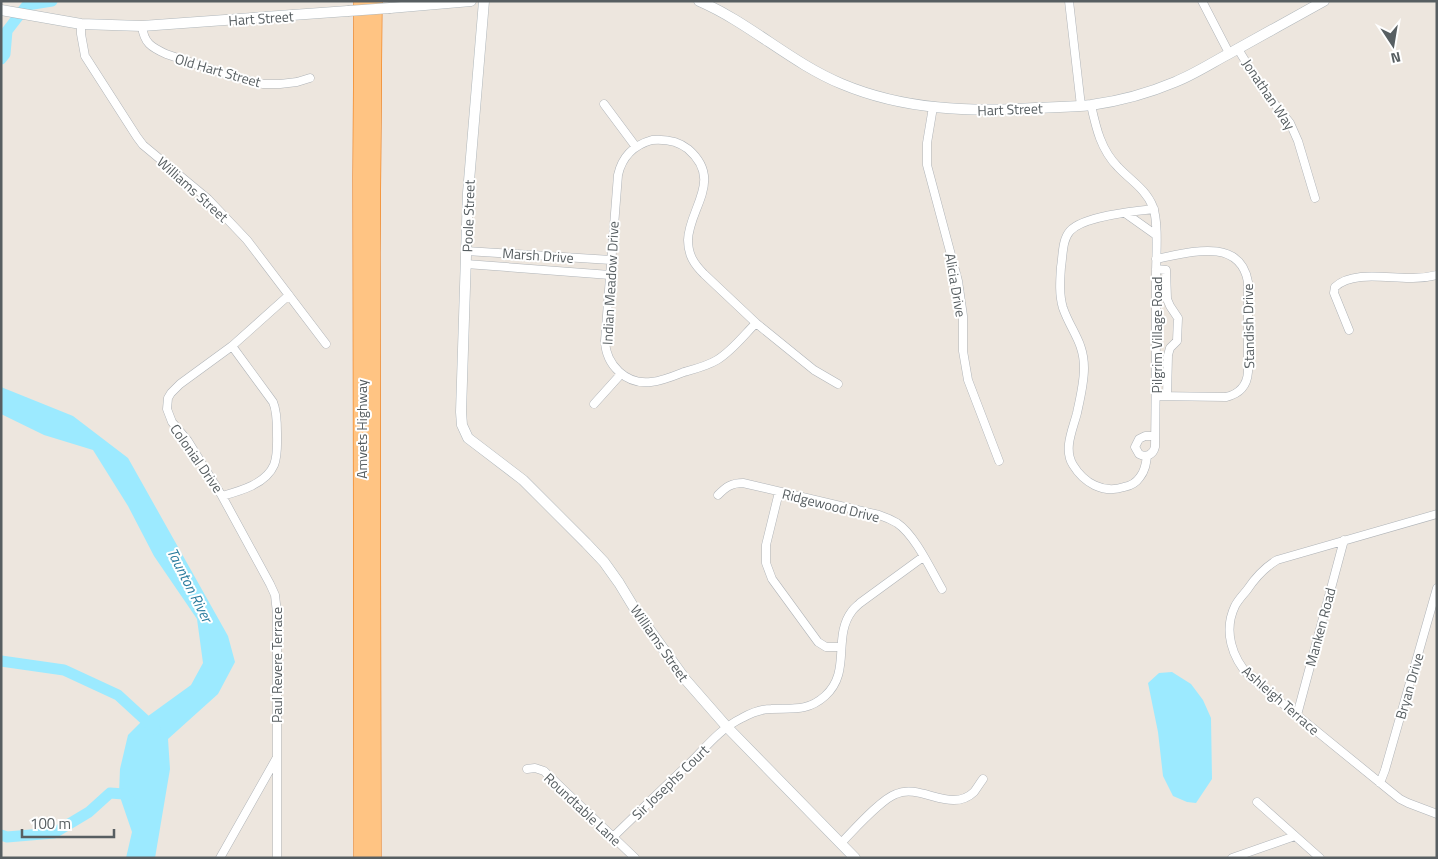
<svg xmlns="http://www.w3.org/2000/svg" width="1438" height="859" font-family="'Titillium Web',sans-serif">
<rect width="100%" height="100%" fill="#ede6de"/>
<!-- water -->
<path fill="#9ceaff" d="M1 387 73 416 128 458 228 636 235 662 218 694 168 739 170 769 155 858H126L132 832 119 794 120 769 128 735 144 719 191 685 203 663 197 619 154 556 128 506 93 450 44 435 1 414Z
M1172 672 1191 684 1203 700 1211 718 1212 779 1196 803 1187 802 1173 796 1163 776 1158 732 1148 683 1159 673Z"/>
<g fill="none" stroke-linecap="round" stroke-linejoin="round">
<!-- river -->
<path stroke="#9ceaff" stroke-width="11" d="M1 59 5 54 7 31 27 5 52 1
M1 661 64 670 118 695 155 729
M1 835 7 837 54 833 89 812 110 793 124 794 130 801"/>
<defs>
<path id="street" d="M1069 1 1081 106
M1202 1 1229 53
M81 24V34L85 56 137 137 143 145 208 199 247 240 326 344
M142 26C144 43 151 47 166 54L234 77 263 84H280L297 82 310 78
M1238 49 1261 87 1290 123 1298 141 1315 198
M604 104 636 147
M1091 105C1096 128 1101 150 1118 167 1130 180 1146 189 1153 207 1159 223 1156 257 1156 275 1156 332 1156 390 1155 447 1153 455 1146 458 1139 454L1135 447 1139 439 1145 436H1155
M933 107 927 143V165L958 281 963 316V351L968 380 999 461
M652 140C665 139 678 141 688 149 724 180 689 208 688 240 688 255 694 264 704 274L756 323C744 335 732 351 717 360 707 366 695 369 684 372 674 376 662 381 651 382 626 385 606 365 605 341L618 175C622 157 634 145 652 140Z
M1125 213 1156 235
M466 251 611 260
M466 264 610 275
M1156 269 1166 270 1167 299 1170 306 1178 318 1177 341 1170 348 1168 355 1167 396
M756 323 814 370 838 384
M1349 330 1334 293 1335 287C1353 270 1390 279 1413 278 1421 278 1429 277 1437 275
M232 346 273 402C277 411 277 423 277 433 277 443 278 455 274 465 266 484 240 491 222 496L188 441 172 422 167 409 168 398 171 393 180 384 232 346 289 295
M1156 396 1226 397C1239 394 1247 386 1248 372V282C1240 236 1188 253 1156 259
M594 404 621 374
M1147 456C1146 464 1145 471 1140 477 1136 483 1130 486 1124 487 1103 494 1084 483 1073 465 1063 449 1073 429 1077 413 1080 399 1084 383 1084 368 1084 342 1071 331 1063 308 1059 295 1060 281 1061 267 1063 255 1062 240 1070 231 1083 216 1135 211 1154 209
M779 492 766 545V563L772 579 818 642 826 647H841
M718 495C726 487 731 483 743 483L879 515C885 517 892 520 897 523 915 535 931 570 942 589
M222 496 270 584 275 595 277 613V858
M1437 514 1277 560C1264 568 1255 578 1247 590 1243 595 1238 600 1235 606 1223 631 1232 658 1250 677L1400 799 1408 803 1437 814
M1297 715 1344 540
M527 769 535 768 544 771 635 858
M1380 783 1385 770 1437 588
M1257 802 1320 858
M613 837C639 812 664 787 690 763 706 747 721 728 742 718 751 713 760 709 771 709 792 708 807 712 825 696 852 672 832 637 852 611 854 608 857 606 860 603L923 557
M841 843C853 831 881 799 896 794 921 783 951 814 974 792 977 788 980 783 983 779
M220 858 276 759
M1232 858 1295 836"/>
<path id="secondary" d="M484 1 468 193 461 412 462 425 468 438 523 480 586 543 604 562 619 583 636 611 685 679 727 727 855 858
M699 1C750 23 791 63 842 84 904 110 970 112 1035 108 1054 107 1073 107 1091 105 1120 101 1149 93 1175 82 1195 74 1213 62 1232 52 1263 35 1293 18 1324 1
M390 8 471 1
M1 10 81 24 142 26 348 11"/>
<path id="highway" d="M361 1 360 176 361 858
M374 858 373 253 375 1"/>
</defs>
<!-- street casing -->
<use href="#street" stroke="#b0b4b8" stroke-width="9"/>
<!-- secondary casing -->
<use href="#secondary" stroke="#b0b7bb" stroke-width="11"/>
<!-- highway casing -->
<use href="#highway" stroke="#eb6e00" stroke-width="15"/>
<!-- street -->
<use href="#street" stroke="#fff" stroke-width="8"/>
<!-- secondary -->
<use href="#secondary" stroke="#fff" stroke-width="10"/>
<!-- highway -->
<use href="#highway" stroke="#ffc483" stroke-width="14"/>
<defs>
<path id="secondary-bridge" d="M348 11 390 8"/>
</defs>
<!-- secondary-bridge casing -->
<use href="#secondary-bridge" stroke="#b0b7bb" stroke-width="11" stroke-linecap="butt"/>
<!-- secondary-bridge -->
<use href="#secondary-bridge" stroke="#fff" stroke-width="10"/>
</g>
<g text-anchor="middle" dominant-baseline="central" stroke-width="4" stroke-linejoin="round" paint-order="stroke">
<!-- street labels -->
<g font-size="14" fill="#575e61" stroke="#fff">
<text transform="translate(261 18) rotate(-4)">Hart Street</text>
<text transform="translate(218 70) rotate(16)">Old Hart Street</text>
<text transform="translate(1269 94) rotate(56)">Jonathan Way</text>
<text transform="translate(1010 109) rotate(-2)">Hart Street</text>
<text transform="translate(193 189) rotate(42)">Williams Street</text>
<text transform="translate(468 216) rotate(-88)">Poole Street</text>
<text transform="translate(538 255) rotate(4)">Marsh Drive</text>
<text transform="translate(610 283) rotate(-87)">Indian Meadow Drive</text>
<text transform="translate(956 285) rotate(80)">Alicia Drive</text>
<text transform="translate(1248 326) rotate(-91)">Standish Drive</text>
<text transform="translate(1156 335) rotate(-90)">Pilgrim Village Road</text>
<text transform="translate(361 429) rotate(-90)">Amvets Highway</text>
<text transform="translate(197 458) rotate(55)">Colonial Drive</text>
<text transform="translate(831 505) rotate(14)">Ridgewood Drive</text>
<text transform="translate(1320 627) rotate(-75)">Manken Road</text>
<text transform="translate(660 643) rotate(55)">Williams Street</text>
<text transform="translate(276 665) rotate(-90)">Paul Revere Terrace</text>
<text transform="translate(1409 686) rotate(-74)">Bryan Drive</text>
<text transform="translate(1281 700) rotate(41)">Ashleigh Terrace</text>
<text transform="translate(670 782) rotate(-44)">Sir Josephs Court</text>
<text transform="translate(583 809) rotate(43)">Roundtable Lane</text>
</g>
<!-- water labels -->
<g font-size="15" font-style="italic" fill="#2a7c9e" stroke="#fff">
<text transform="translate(190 585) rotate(63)">Taunton River</text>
</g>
</g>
<!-- border -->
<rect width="1438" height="859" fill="none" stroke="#575e61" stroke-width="5"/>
<!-- north arrow -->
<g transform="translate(1393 45) rotate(168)" stroke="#ffffff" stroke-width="4" paint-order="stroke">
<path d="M0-4L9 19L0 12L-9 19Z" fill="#575e61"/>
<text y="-8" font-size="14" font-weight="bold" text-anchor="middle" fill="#575e61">N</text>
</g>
<!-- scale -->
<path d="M22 829v8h92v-8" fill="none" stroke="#575e61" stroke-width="2.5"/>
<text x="30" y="829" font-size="15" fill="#575e61" stroke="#ffffff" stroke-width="4" paint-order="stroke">100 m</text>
</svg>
